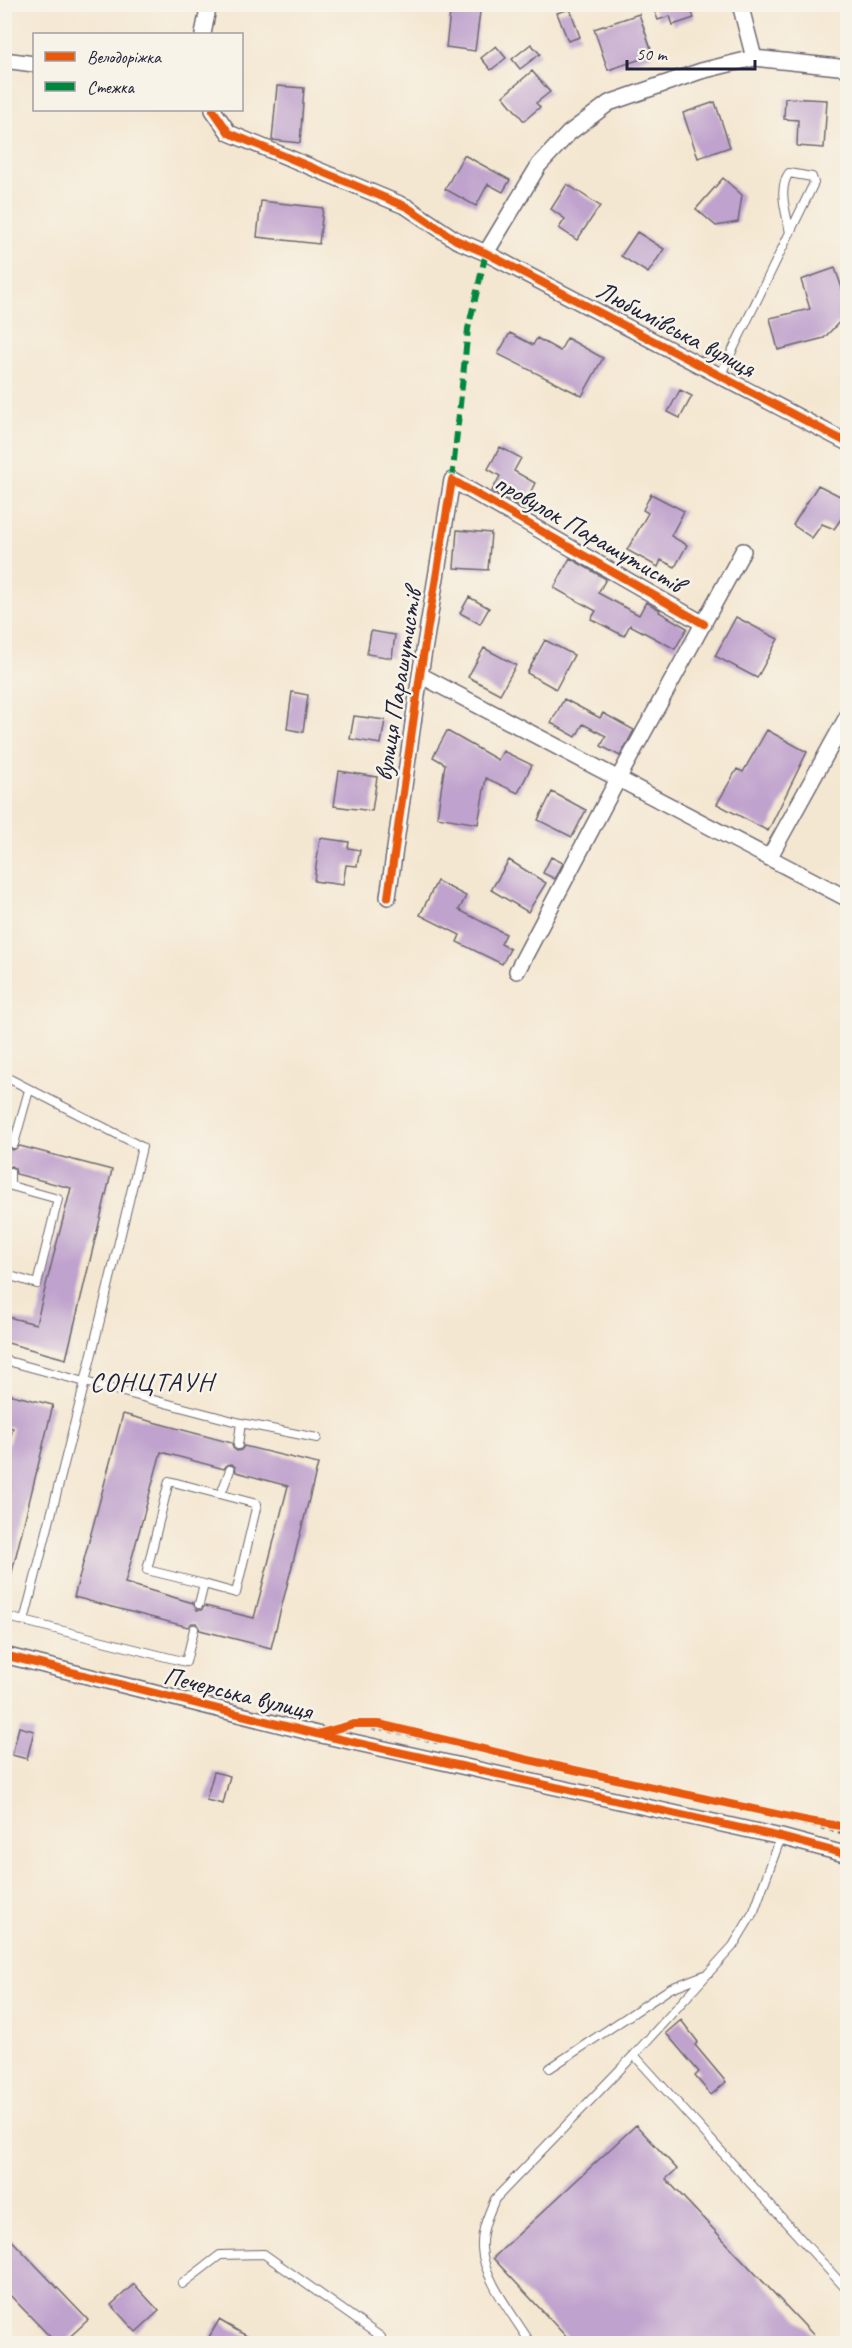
<svg xmlns="http://www.w3.org/2000/svg" width="852" height="2348" font-family="Caveat,sans-serif">
<rect width="100%" height="100%" fill="#f7f3e8"/>
<filter id="ink" filterUnits="userSpaceOnUse"><feTurbulence type="fractalNoise" baseFrequency=".0167" numOctaves="2"/><feDisplacementMap in="SourceGraphic" scale="12" xChannelSelector="R" yChannelSelector="G"/><feConvolveMatrix kernelMatrix="1 2 1 2 8 2 1 2 1" color-interpolation-filters="sRGB"/></filter>
<filter id="wash" filterUnits="userSpaceOnUse"><feTurbulence type="fractalNoise" baseFrequency=".008" numOctaves="4" result="noise"/><feDisplacementMap in="SourceGraphic" scale="24" xChannelSelector="R" yChannelSelector="G"/><feGaussianBlur stdDeviation="1.35" result="paint"/><feColorMatrix in="noise" values="0 0 0 0 0 0 0 0 0 0 0 0 0 0 0 0 0 1.4 0 .05"/><feComposite in="paint" operator="in"/></filter>
<g filter="url(#wash)">
<rect width="100%" height="100%" fill="#f4e7d1"/>
<g id="blocks">
<!-- building -->
<path fill="#bfa2cd" fill-rule="evenodd" d="M451 4H481L475 51 446 47Z
M652 4H698L699 8 691 10 694 18 673 25 670 16 658 20Z
M570 9 580 37 568 41 557 13Z
M639 14 653 55 608 70 594 29Z
M531 44 540 54 520 69 512 59Z
M496 46 506 58 491 70 481 58Z
M532 71 550 92 536 103 540 107 524 121 503 96Z
M277 86 304 88 300 143 272 140Z
M785 98 827 100 824 148 797 146 798 120 784 119Z
M715 102 730 147 698 158 683 113Z
M464 155 510 180 503 192 488 184 476 206 445 189Z
M723 178 742 195 738 222 716 226 696 209Z
M567 184 600 206 577 240 559 228 565 219 551 209Z
M261 201 323 208 319 244 257 237Z
M637 232 664 249 648 273 621 256Z
M835 268 848 305V313L824 338 778 350 770 318 810 309 801 280Z
M510 333 533 345 537 338 560 351 567 338 603 358 582 396 498 354Z
M680 390 692 396 680 418 668 412Z
M500 447 521 458 514 471 535 483 522 509 492 491 500 476 488 469Z
M818 485 848 500V509L834 529 822 524 812 538 793 525Z
M651 494 684 511 671 536 687 545 675 567 661 560 658 567 627 550 648 513 643 510Z
M457 530 491 533 488 570 454 568Z
M570 558 606 579 598 593 639 615 646 602 660 610 659 612 687 628 675 649 630 625 624 636 591 619 596 611 554 588Z
M469 597 489 608 480 624 460 613Z
M736 617 778 639 757 678 715 656Z
M371 631 395 635 392 658 367 654Z
M545 640 574 655 556 689 527 673Z
M484 648 516 665 500 694 468 677Z
M292 692 308 695 303 732 287 729Z
M564 699 600 718 603 713 634 730 620 756 601 746 606 736 583 724 576 737 551 723Z
M354 716 385 720 381 744 350 739Z
M767 730 807 752 768 831 717 804 737 769 743 772Z
M447 731 498 760 503 751 532 765 518 793 486 778 478 824 437 817 445 764 433 757Z
M339 771 377 777 372 811 334 806Z
M552 792 586 810 572 837 538 820Z
M320 838 349 842 348 848 360 850 357 866 346 865 343 885 314 881Z
M551 857 563 863 555 879 543 873Z
M509 860 546 883 528 912 491 890Z
M437 881 466 896 459 910 506 934 501 944 510 949 502 964 457 942 460 935 420 915Z
M4 1142 8 1143 9 1148 13 1150 20 1146 112 1170 66 1359 4 1342V1316L36 1324 71 1188 16 1174 15 1169 11 1166 4 1170Z
M4 1393 53 1405 10 1580H4V1460L13 1428 4 1426Z
M123 1414 232 1443 233 1448 237 1451 241 1450 244 1446 318 1464 271 1648 200 1630 196 1623H192L188 1627 74 1597ZM161 1452 224 1469 227 1465 232 1464 235 1467 236 1472 288 1486 254 1618 205 1606 201 1610H197L193 1603 125 1583Z
M19 1727 34 1731 27 1759 12 1755Z
M214 1772 230 1776 223 1804 206 1800Z
M681 2020 698 2042 695 2045 726 2082 711 2095 695 2076 699 2072 666 2033Z
M636 2125 677 2169 666 2179 821 2343H572L493 2258Z
M4 2232 88 2320 63 2343H56L4 2289Z
M134 2284 159 2311 136 2332 111 2305Z
M219 2320 259 2343H219L209 2337Z"/>
</g>
</g>
<g filter="url(#ink)">
<use href="#blocks" fill-opacity="0" stroke="#6c6770" stroke-width="1.5"/>
<g fill="none" stroke-linecap="round" stroke-linejoin="round">
<defs>
<path id="service" d="M720 376 814 183 812 177 789 173C777 189 787 215 790 233
M4 1076 142 1147 85 1382 241 1423 238 1445
M14 1144 29 1090
M4 1184 58 1199 37 1284 4 1274
M10 1185V1172
M4 1360 85 1382 24 1621
M241 1423 317 1438
M221 1494 230 1470
M199 1604 204 1584 147 1570 169 1481 257 1504 236 1593 204 1584
M4 1616 186 1662 194 1629
M634 2055 733 1946 754 1911 781 1837
M550 2068 671 1988 707 1974
M182 2284 220 2255 264 2254 381 2337V2344
M531 2344C515 2317 483 2279 482 2248 481 2231 488 2215 495 2199L634 2055 848 2291"/>
<path id="minor" d="M740 4 754 58
M203 34 209 4
M4 60 34 64
M213 110 229 133 407 207 456 240 486 253 848 443
M486 253 539 165 569 133 609 103 701 71 754 58 848 68
M420 675 848 899
M769 858 848 715
M388 897 420 675 452 480 704 624
M517 971 618 779 743 551
M4 1655 317 1734 781 1837 848 1855"/>
</defs>
<!-- service casing -->
<use href="#service" stroke="#6c6770" stroke-width="10"/>
<!-- minor casing -->
<use href="#minor" stroke="#6c6770" stroke-width="18"/>
<!-- path -->
<path stroke="#6c6770" stroke-width="3" stroke-dasharray="4.5 4.5" stroke-linecap="butt" d="M372 1729H381L439 1743
M794 1822 848 1834"/>
<!-- service -->
<use href="#service" stroke="#fff" stroke-width="8"/>
<!-- minor -->
<use href="#minor" stroke="#fff" stroke-width="15"/>
<!-- quiet -->
<path stroke="#00873e" stroke-width="6" stroke-dasharray="12 6" stroke-linecap="butt" d="M452 480 468 329 486 253"/>
<defs>
<path id="cycleway" d="M213 110 229 133 407 207 456 240 486 253 848 443
M388 897 420 675 452 480 704 624
M4 1655 317 1734 781 1837 848 1855
M317 1734 354 1724H379L529 1760 808 1821 848 1827"/>
</defs>
<!-- cycleway casing -->
<use href="#cycleway" stroke="#f7f3e8" stroke-width="11"/>
<!-- cycleway -->
<use href="#cycleway" stroke="#e8590c" stroke-width="8"/>
</g>
</g>
<g text-anchor="middle" dominant-baseline="central" stroke-width="5" stroke-linejoin="round" paint-order="stroke">
<!-- street labels -->
<g font-size="26" fill="#22223b" stroke="#f7f3e8">
<text transform="translate(676 329) rotate(28)">Любимівська вулиця</text>
<text transform="translate(589 533) rotate(30)">провулок Парашутистів</text>
<text transform="translate(398 685) rotate(-81)">вулиця Парашутистів</text>
<text transform="translate(238 1693) rotate(14)">Печерська вулиця</text>
</g>
<!-- neighbourhood labels -->
<g font-size="27" letter-spacing="1.5" fill="#22223b" stroke="#f7f3e8">
<text x="152" y="1382">СОНЦТАУН</text>
</g>
</g>
<!-- margin -->
<rect width="852" height="2348" fill="none" stroke="#f7f3e8" stroke-width="24"/>
<!-- legend -->
<rect x="33" y="33" width="210" height="78" fill="#f7f3e8" stroke="#a29fa3" stroke-width="1.5"/>
<rect x="45" y="52" width="30" height="9" fill="#e8590c" stroke="#a29fa3" stroke-width="1.5"/>
<text x="87" y="63" font-size="18" fill="#22223b">Велодоріжка</text>
<rect x="45" y="82" width="30" height="9" fill="#00873e" stroke="#a29fa3" stroke-width="1.5"/>
<text x="87" y="93" font-size="18" fill="#22223b">Стежка</text>
<!-- scale -->
<path d="M627 60v9h128v-9" fill="none" stroke="#22223b" stroke-width="3"/>
<text x="636" y="60" font-size="18" fill="#22223b" stroke="#f7f3e8" stroke-width="4.5" paint-order="stroke">50 m</text>
</svg>
